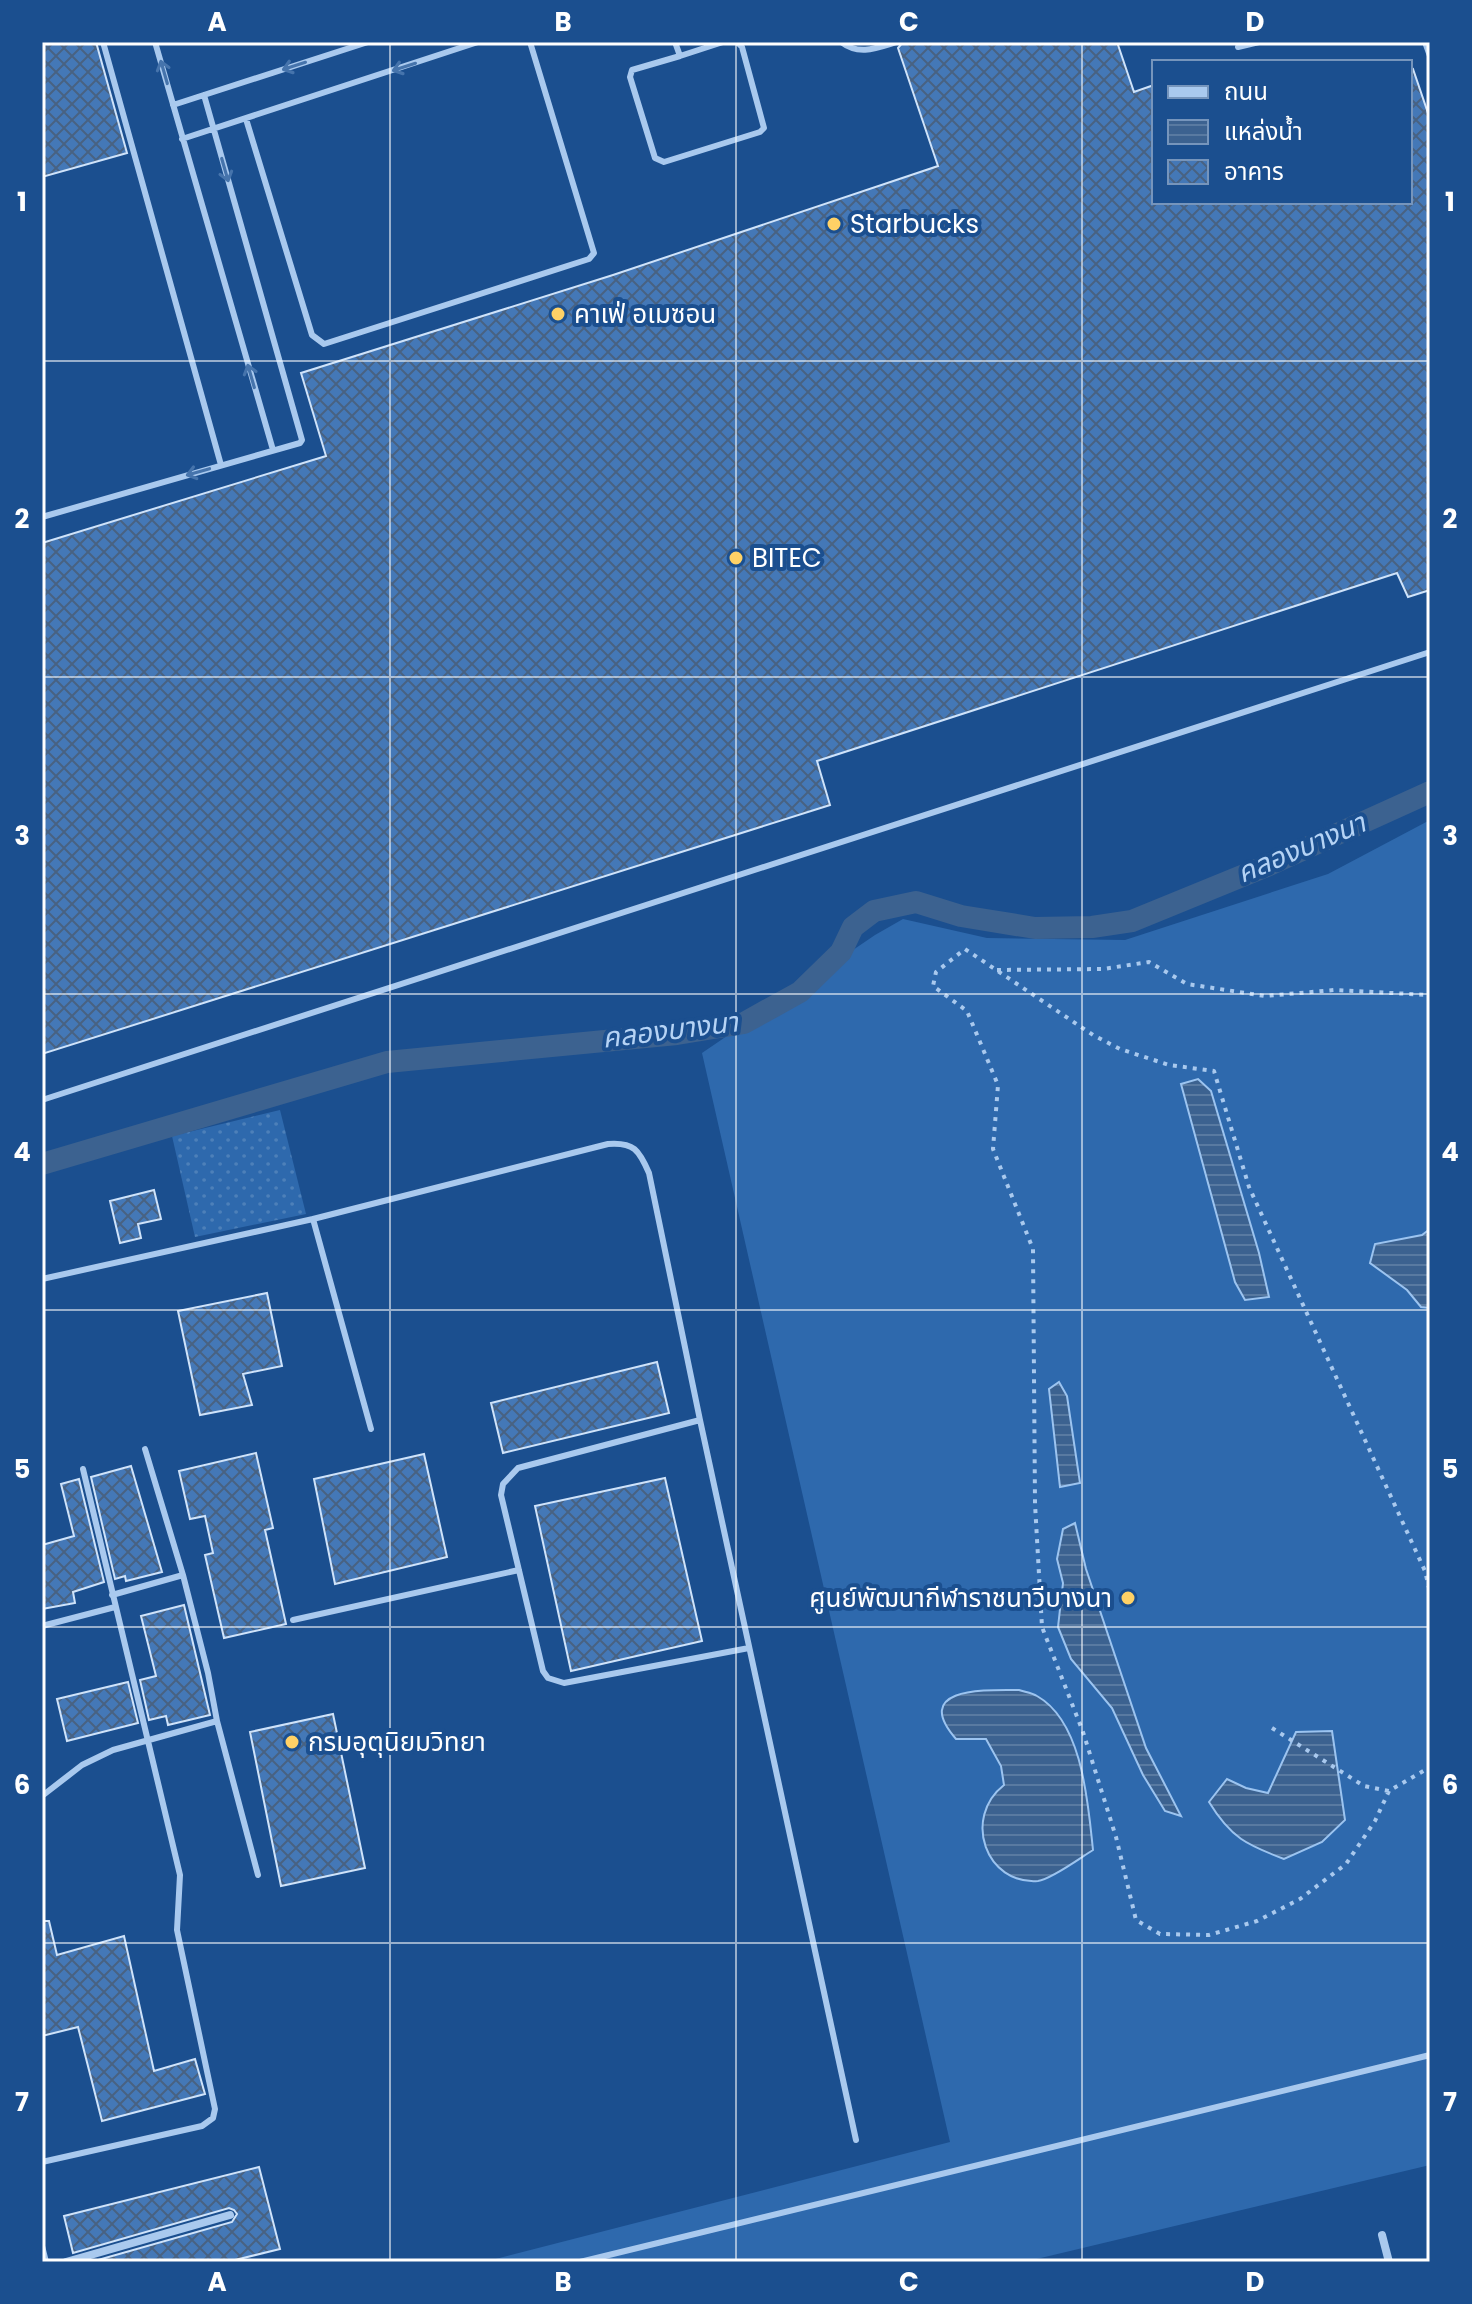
<svg xmlns="http://www.w3.org/2000/svg" width="1472" height="2304" font-family="Poppins,'Noto Sans Thai',sans-serif">
<defs>
<pattern id="grass-dots" width="8" height="8" patternUnits="userSpaceOnUse" patternTransform="scale(2)"><rect width="8" height="8" fill="#2e69ad"/><path d="M2 2h.1M6 6h.1" fill="none" stroke="#4d80b9" stroke-width="1.8" stroke-linecap="round"/></pattern>
<pattern id="water-rules" width="6" height="5" patternUnits="userSpaceOnUse" patternTransform="scale(2)"><rect width="6" height="5" fill="#3c6290"/><path d="M0 2.5h6" fill="none" stroke="#597aa1"/></pattern>
<pattern id="building-cross-hatch" width="8" height="8" patternUnits="userSpaceOnUse" patternTransform="scale(2)"><rect width="8" height="8" fill="#4478b7"/><path d="M0 0l8 8M0 8l8-8" fill="none" stroke="#486282"/></pattern>
</defs>
<rect width="100%" height="100%" fill="#1b4f8f"/>
<!-- grass -->
<path fill="url(#grass-dots)" d="M280 1110 306 1214 195 1237 172 1136Z"/>
<!-- pitch -->
<path fill="#2e69ad" d="M1430 820V2165L1024 2262H484L950 2142 702 1053 875 935 903 919 987 938 1125 940 1328 874Z"/>
<!-- water -->
<path fill="url(#water-rules)" stroke="#9cc4f0" stroke-width="2" d="M1198 1079 1211 1091 1259 1253 1269 1297 1245 1300 1235 1282 1181 1084Z
M1430 1229V1308L1421 1307 1407 1290 1370 1263 1375 1244 1422 1235Z
M1059 1382 1067 1396 1080 1483 1060 1487 1049 1389Z
M1075 1523 1086 1569 1146 1748 1181 1816 1165 1811 1143 1775 1112 1708 1071 1659 1058 1627 1063 1583 1057 1559 1063 1529Z
M1019 1690C1025 1692 1032 1693 1037 1696 1083 1722 1088 1804 1093 1850 1080 1858 1052 1879 1038 1881 986 1885 962 1818 1004 1785L1001 1766 986 1739H956C910 1686 988 1690 1019 1690Z
M1332 1731 1345 1820 1322 1842 1284 1859C1247 1845 1231 1838 1209 1802L1227 1779 1246 1788 1268 1793 1296 1732Z"/>
<g fill="none" stroke-linecap="round" stroke-linejoin="round">
<!-- canal -->
<path stroke="#3c6290" stroke-width="22" d="M42 1164 387 1062 677 1034 744 1023 800 992 841 952 853 927 874 911 916 902 961 916 1035 928 1092 927 1132 921 1269 865 1430 792"/>
</g>
<!-- building -->
<path fill="url(#building-cross-hatch)" stroke="#cfe3fa" stroke-width="2" d="M42 42H96L127 153 42 177Z
M903 42H1117L1134 92 1154 85V202H1410V70L1413 69 1430 119V590L1408 597 1397 573 817 761 830 805 42 1054V543L326 456 301 373 613 275 938 166 898 48Z
M154 1190 161 1219 138 1224 141 1238 120 1243 110 1201Z
M267 1293 282 1366 243 1374 252 1405 200 1415 178 1311Z
M657 1362 669 1413 503 1453 491 1403Z
M256 1453 273 1528 265 1530 286 1624 224 1638 205 1555 213 1553 205 1516 190 1519 179 1471Z
M424 1454 447 1557 335 1584 314 1479Z
M131 1466 162 1572 126 1581 125 1576 115 1579 91 1477Z
M665 1478 702 1641 571 1671 535 1506Z
M79 1479 104 1582 73 1592 75 1603 42 1609V1545L74 1536 61 1484Z
M184 1605 210 1715 168 1725 166 1716 149 1720 140 1680 156 1676 141 1616Z
M128 1682 138 1723 67 1741 57 1699Z
M333 1714 365 1868 281 1886 250 1732Z
M42 1921H49L57 1955 124 1936 154 2071 195 2059 205 2094 102 2121 78 2027 42 2036Z
M259 2167 280 2249 227 2262H91L232 2222 237 2214 234 2210 229 2208 73 2253 64 2216Z"/>
<g fill="none" stroke-linecap="round" stroke-linejoin="round">
<!-- path -->
<path stroke="#a9c9ee" stroke-width="4" stroke-dasharray="4 6" stroke-linecap="butt" d="M997 970 1103 969 1149 962 1187 984 1265 996 1334 990 1430 995
M1272 1728 1364 1786 1389 1791 1430 1767
M1389 1791 1375 1821 1346 1864 1300 1899 1257 1921 1209 1935 1160 1934 1136 1920 1116 1837 1083 1732 1042 1627 1035 1504 1033 1249 993 1149 998 1085 967 1011 933 986 936 972 965 949 1093 1035 1120 1049 1169 1065 1214 1071 1249 1187 1425 1571 1430 1592"/>
<!-- service -->
<path stroke="#a9c9ee" stroke-width="6" d="M103 42 221 465
M155 42 273 450
M675 42 680 56 632 70 630 77 655 158 664 162 760 132 764 128 742 47 737 42
M841 42C859 56 877 48 897 42
M1425 42 1430 56
M1238 47 1259 42
M680 56 723 42
M173 105 368 42
M246 119 312 335 324 344 589 259 594 253 530 42
M182 139 478 42
M42 517 300 443 302 440 204 95
M42 1100 1430 652
M313 1219 371 1429
M42 1279 313 1219 608 1144C634 1142 639 1150 649 1173L700 1420 856 2140
M700 1420 518 1468 503 1484 501 1495 543 1671 548 1678 564 1683 749 1648
M145 1449 183 1575 208 1673 217 1721 258 1875
M112 1595 183 1575
M293 1620 519 1570
M42 1626 115 1607
M42 1796 82 1765 113 1750 217 1721
M42 2162 202 2126 213 2118 215 2109 177 1930 180 1875 83 1469
M42 2246 46 2262
M580 2262 1430 2055"/>
<!-- minor -->
<path stroke="#a9c9ee" stroke-width="8" d="M1382 2235 1389 2262
M66 2262 230 2215"/>
</g>
<!-- one-way arrows -->
<defs><path id="oneway-shaft" d="M-6 0H5M1.5-3L5.5 0L1.5 3" fill="none" stroke-width="1.6" stroke-linecap="round" stroke-linejoin="round" transform="scale(2)"/></defs>
<g stroke="#4674ac">
<use href="#oneway-shaft" transform="translate(294 66) rotate(162)"/>
<use href="#oneway-shaft" transform="translate(404 67) rotate(162)"/>
<use href="#oneway-shaft" transform="translate(164 72) rotate(-106)"/>
<use href="#oneway-shaft" transform="translate(225 170) rotate(74)"/>
<use href="#oneway-shaft" transform="translate(251 376) rotate(-106)"/>
<use href="#oneway-shaft" transform="translate(198 472) rotate(164)"/>
</g>
<!-- grid -->
<path fill="none" stroke="#fff" stroke-width="2" stroke-opacity="0.55" d="M390 42V2262M736 42V2262M1082 42V2262M42 361H1430M42 677H1430M42 994H1430M42 1310H1430M42 1627H1430M42 1943H1430"/>
<!-- markers -->
<g fill="#ffd166" stroke="#1b4f8f" stroke-width="3">
<circle cx="834" cy="224" r="8"/>
<circle cx="558" cy="314" r="8"/>
<circle cx="736" cy="558" r="8"/>
<circle cx="1128" cy="1598" r="8"/>
<circle cx="292" cy="1742" r="8"/>
</g>
<g text-anchor="middle" dominant-baseline="central" stroke-width="8" stroke-linejoin="round" paint-order="stroke">
<!-- poi labels -->
<g font-size="26" fill="#fff" stroke="#1b4f8f" text-anchor="start">
<text x="850" y="224">Starbucks</text>
<text x="574" y="314">คาเฟ่ อเมซอน</text>
<text x="752" y="558">BITEC</text>
<text x="1112" y="1598" text-anchor="end">ศูนย์พัฒนากีฬาราชนาวีบางนา</text>
<text x="308" y="1742">กรมอุตุนิยมวิทยา</text>
</g>
<!-- water labels -->
<g font-size="28" font-style="italic" fill="#b5d3f5" stroke="#1b4f8f">
<text transform="translate(1301 848) rotate(-23)">คลองบางนา</text>
<text transform="translate(670 1030) rotate(-7)">คลองบางนา</text>
</g>
</g>
<!-- border -->
<rect width="1472" height="2304" fill="none" stroke="#1b4f8f" stroke-width="88"/>
<!-- legend -->
<rect x="1152" y="60" width="260" height="144" fill="#1b4f8f" stroke="#7695bc" stroke-width="2"/>
<rect x="1168" y="86" width="40" height="12" fill="#a9c9ee" stroke="#7695bc" stroke-width="2"/>
<text x="1224" y="100" font-size="24" fill="#ffffff">ถนน</text>
<rect x="1168" y="120" width="40" height="24" fill="url(#water-rules)" stroke="#7695bc" stroke-width="2"/>
<text x="1224" y="140" font-size="24" fill="#ffffff">แหล่งน้ำ</text>
<rect x="1168" y="160" width="40" height="24" fill="url(#building-cross-hatch)" stroke="#7695bc" stroke-width="2"/>
<text x="1224" y="180" font-size="24" fill="#ffffff">อาคาร</text>
<rect x="44" y="44" width="1384" height="2216" fill="none" stroke="#fff" stroke-width="3"/>
<g font-size="26" text-anchor="middle" font-weight="bold" fill="#fff">
<text x="217" y="31">A</text>
<text x="563" y="31">B</text>
<text x="909" y="31">C</text>
<text x="1255" y="31">D</text>
<text x="22" y="211">1</text>
<text x="1450" y="211">1</text>
<text x="22" y="528">2</text>
<text x="1450" y="528">2</text>
<text x="22" y="845">3</text>
<text x="1450" y="845">3</text>
<text x="22" y="1161">4</text>
<text x="1450" y="1161">4</text>
<text x="22" y="1478">5</text>
<text x="1450" y="1478">5</text>
<text x="22" y="1794">6</text>
<text x="1450" y="1794">6</text>
<text x="22" y="2111">7</text>
<text x="1450" y="2111">7</text>
<text x="217" y="2291">A</text>
<text x="563" y="2291">B</text>
<text x="909" y="2291">C</text>
<text x="1255" y="2291">D</text>
</g>
</svg>
